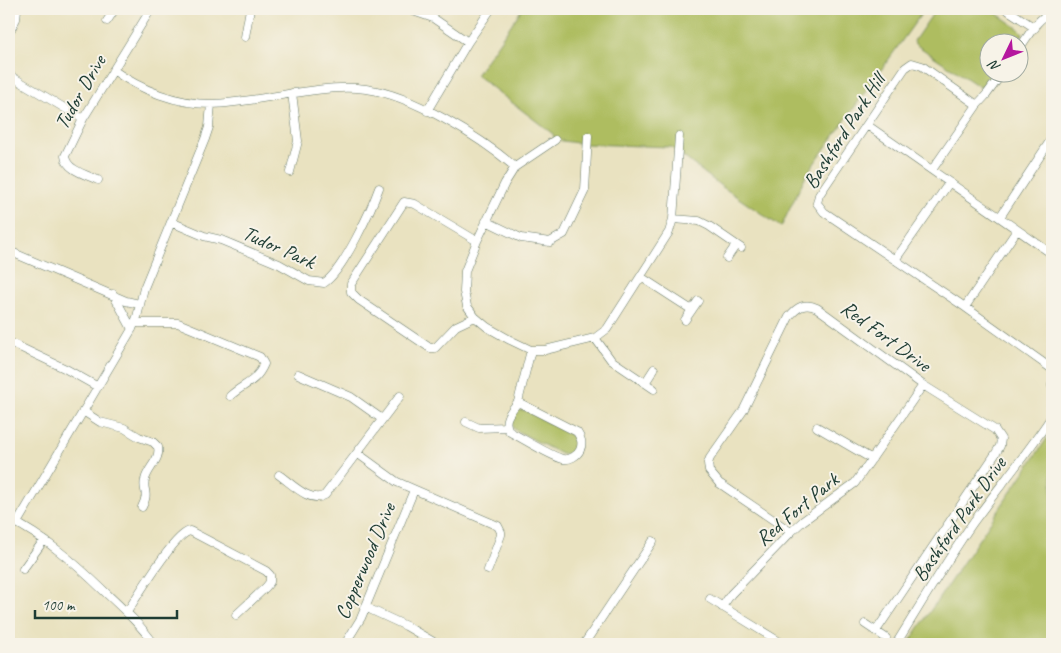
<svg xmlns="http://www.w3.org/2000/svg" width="1061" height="653" font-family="Caveat,sans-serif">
<rect width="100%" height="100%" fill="#f7f3e8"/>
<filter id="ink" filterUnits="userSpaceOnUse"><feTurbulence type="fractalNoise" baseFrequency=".02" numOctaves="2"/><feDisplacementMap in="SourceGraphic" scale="10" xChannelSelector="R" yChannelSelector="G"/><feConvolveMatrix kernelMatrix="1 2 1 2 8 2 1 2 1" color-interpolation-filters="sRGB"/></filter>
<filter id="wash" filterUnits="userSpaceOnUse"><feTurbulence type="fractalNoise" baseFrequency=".0096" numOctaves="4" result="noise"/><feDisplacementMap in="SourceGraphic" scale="20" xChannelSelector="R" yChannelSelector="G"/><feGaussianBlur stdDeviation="1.12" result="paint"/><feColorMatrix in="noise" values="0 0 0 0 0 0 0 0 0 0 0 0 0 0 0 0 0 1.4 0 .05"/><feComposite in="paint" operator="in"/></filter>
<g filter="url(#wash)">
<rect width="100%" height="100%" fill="#e9e2c0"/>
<!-- green -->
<path fill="#aebd60" stroke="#667d4a" d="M522 9H920L924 10 806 175 781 227 721 186 671 147 585 144 555 140 553 134 476 75Z
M936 9H990L1019 29 1023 33 1019 43 988 42V72L998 73 987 87H980L915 44 914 41Z
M520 410H525L571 435 576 443C575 452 570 455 561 454L515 430C508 422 511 413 520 410Z
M1052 431V644H908Z"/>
</g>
<g filter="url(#ink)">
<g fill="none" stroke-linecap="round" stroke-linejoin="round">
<defs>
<path id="minor" d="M407 9 433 18 468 42
M1006 9 1035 28
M107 21 115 9
M9 33 16 19 17 9
M245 37 250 9
M1018 50C1027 39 1036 19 1049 14L1052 15
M113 70C141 90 176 104 212 104 241 103 272 96 302 92 323 89 344 86 366 89 412 95 480 137 515 167
M9 75 83 119
M977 105 922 66 912 63 905 68 819 195 817 203 824 212 965 307 1052 369
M427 111 468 42 491 9
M867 125 1052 254
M555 140 515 167 505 183 477 241 465 271 464 292 467 306 475 317 487 327 510 340 531 350H545L595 338 607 329 669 232 673 219 679 136
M932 170 977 105 987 94 1003 72
M290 172 298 141 292 93
M98 180C87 175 66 170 65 156L83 119 151 9
M9 204 10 202
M1000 217 1052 138
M673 219 699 221 709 226 741 248
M486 221 521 238 550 242 564 234 585 190 588 136
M171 222 204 236 221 240 279 264 309 281 324 283C343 271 371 210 379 188
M9 251 126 301 139 304
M727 258 736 245
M895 260 949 183
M641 277 692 310
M113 294 132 329
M965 307 1017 230
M475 317 456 326 435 348H430L359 300 351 292V284L404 202 415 204 477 241
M685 320 698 301
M135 323H178L260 357 264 364C256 383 243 384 230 396
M595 338 611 360 654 389
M9 342 66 369 98 387
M298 374 351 397 382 419
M645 383 654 369
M1052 386V385
M518 402C511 411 501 421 510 432 522 438 552 457 563 459 570 460 577 456 580 450 583 443 581 438 577 432L518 402 531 350
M83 411 100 422 124 428 139 437 153 442 158 447C161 459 147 469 145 480 142 491 150 491 142 507
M466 422 479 428 506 427
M817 427 872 459
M357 453 397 482 498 526 501 532V535L488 570
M279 475C291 483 310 504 325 495L400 396
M9 519C45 537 75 563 104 591 122 608 140 624 154 644
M17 523 132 329 137 317 144 288 205 139 209 127 211 104
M791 532 719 483 709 471 708 463 710 458 743 411 789 317C797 307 805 302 817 308L923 385 995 430 1001 439 1000 446 996 453 876 631
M23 569 44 540
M710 599 783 644
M365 607 406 626 437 644
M722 607 731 594 791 532 803 521 855 483 923 385
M127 612C137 597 174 534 190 531L266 571 270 575V582L266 587 236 615
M865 624 886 638
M345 644 361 618 414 490
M584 644 653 541
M896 644C921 604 945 563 972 524 998 488 1027 454 1052 416"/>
</defs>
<!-- minor casing -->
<use href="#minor" stroke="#667765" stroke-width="9"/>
<!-- minor -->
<use href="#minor" stroke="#fff" stroke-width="8"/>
</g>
</g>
<g text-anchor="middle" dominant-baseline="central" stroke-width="4" stroke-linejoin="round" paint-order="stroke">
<!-- street labels -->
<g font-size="21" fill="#1f3d34" stroke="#f7f3e8">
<text transform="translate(80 92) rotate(-60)">Tudor Drive</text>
<text transform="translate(844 131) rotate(-57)">Bashford Park Hill</text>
<text transform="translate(279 247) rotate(24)">Tudor Park</text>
<text transform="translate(886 336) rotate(36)">Red Fort Drive</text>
<text transform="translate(797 509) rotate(-40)">Red Fort Park</text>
<text transform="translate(959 519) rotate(-55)">Bashford Park Drive</text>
<text transform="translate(365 561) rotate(-67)">Copperwood Drive</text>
</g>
</g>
<!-- margin -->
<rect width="1061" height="653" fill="none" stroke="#f7f3e8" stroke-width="30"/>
<!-- north arrow -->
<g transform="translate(1004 58) rotate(227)"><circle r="24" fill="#f7f3e8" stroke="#a1aaa0"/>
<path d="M0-4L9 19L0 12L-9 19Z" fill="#b5179e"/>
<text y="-8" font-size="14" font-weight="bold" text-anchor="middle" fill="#1f3d34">N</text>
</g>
<!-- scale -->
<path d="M35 610v8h142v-8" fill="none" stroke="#1f3d34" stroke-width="2.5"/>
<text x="42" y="610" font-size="15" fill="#1f3d34" stroke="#f7f3e8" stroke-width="4" paint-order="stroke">100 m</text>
</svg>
